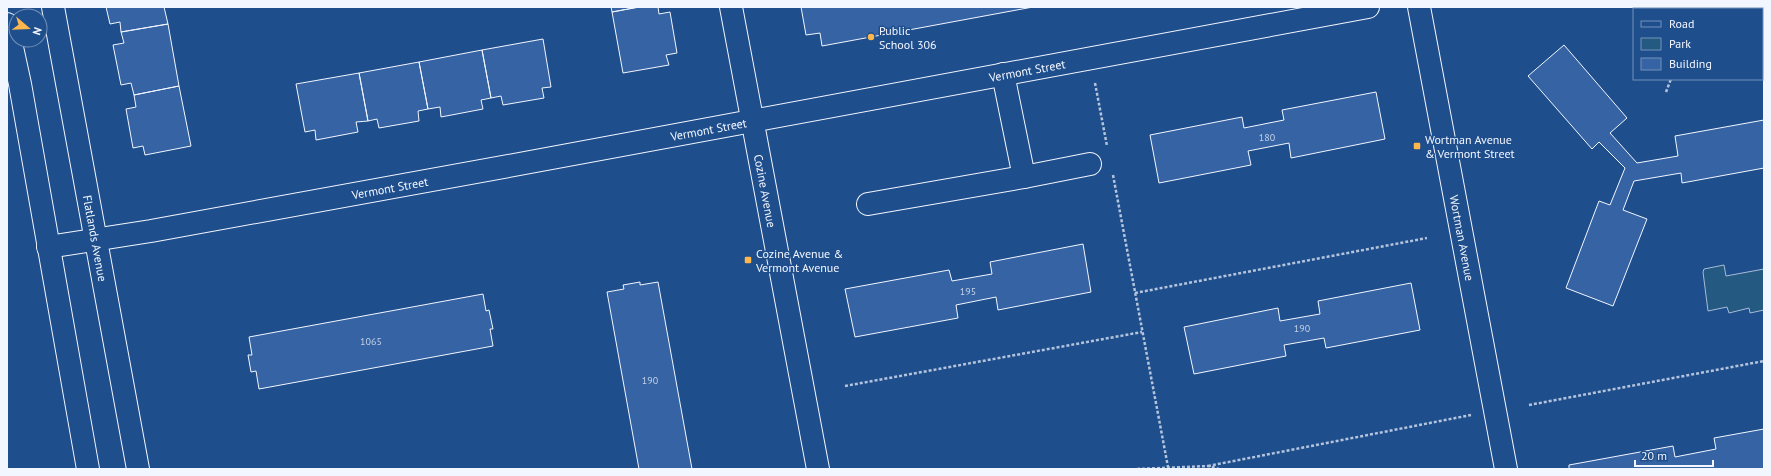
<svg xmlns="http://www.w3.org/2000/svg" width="1771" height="476" font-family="'PT Sans',sans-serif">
<rect width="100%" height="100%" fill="#1f4e8c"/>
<!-- green -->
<path fill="#245a82" stroke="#a8bbd7" d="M1724 265 1726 276 1764 269V310L1750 313 1749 308 1729 313 1727 307 1708 311 1703 272 1704 269Z"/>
<!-- building -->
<path fill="#3563a3" stroke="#f2f6ff" d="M106 7H164L168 24 121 32 120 22 110 24Z
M611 7H639L612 12Z
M639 7H658L659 14 670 12 677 53 666 55 669 65 623 73 612 12Z
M801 7H1033L822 46 820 33 806 35Z
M168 24 179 86 134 95 131 83 121 85 113 45 124 43 121 32Z
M543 39 551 87 542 88 544 98 503 105 501 96 491 98 482 50Z
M1564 45 1627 118 1610 133 1637 163 1678 156 1675 136 1764 120V168L1682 183 1681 173 1634 181 1623 210 1647 219 1613 306 1566 288 1599 201 1610 205 1625 168 1599 142 1592 149 1528 76Z
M482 50 491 98 481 100 483 109 441 117 440 107 428 109 419 62Z
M419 62 428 109 418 111 419 121 379 128 377 119 368 121 359 73Z
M359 73 368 121 356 122 358 132 316 140 315 130 305 132 296 84Z
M179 86 191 146 145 155 143 146 133 148 126 109 136 107 134 95Z
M1376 92 1385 139 1291 158 1289 143 1248 151 1251 165 1159 183 1150 135 1242 117 1244 128 1284 120 1282 110Z
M1083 244 1091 292 998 310 996 297 956 305 958 318 855 337 845 289 949 270 952 281 992 274 990 262Z
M640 282V285L658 282 692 469H639L607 292 624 289 623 285Z
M1411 283 1420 330 1326 348 1324 338 1284 345 1286 356 1194 374 1184 327 1278 308 1280 321 1320 314 1318 301Z
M483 294 486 311 489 310 493 329H490L493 346 259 389 256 371 251 372 248 355H252L249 337Z
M1764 429V469H1569V465L1673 446 1675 457 1716 449 1714 438Z"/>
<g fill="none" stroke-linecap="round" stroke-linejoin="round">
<defs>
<g id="minor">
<path id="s1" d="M731 7 818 469"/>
<path id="s2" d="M1419 7 1506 469"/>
<path d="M1024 177 1090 164"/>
<path d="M868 204 1024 177 1003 74"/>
<path id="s3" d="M48 247 151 231 514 165 1368 7"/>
</g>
<g id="major">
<path id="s4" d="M53 7 138 469"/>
<path d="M7 24 20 84 88 469"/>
</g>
</defs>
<!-- minor casing -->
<use href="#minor" stroke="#f2f6ff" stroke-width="24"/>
<!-- major casing -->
<use href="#major" stroke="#f2f6ff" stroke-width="24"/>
<!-- path -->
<path stroke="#b3c4dc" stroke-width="2.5" stroke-dasharray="3 2" stroke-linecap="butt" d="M1697 9 1698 7
M1095 83 1107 146
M1666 92 1671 79
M1113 175 1168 467
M1135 293 1427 238
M845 386 1142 332
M1529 405 1764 361
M1208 466 1471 415
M1137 469 1208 466 1219 469"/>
<!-- minor -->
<use href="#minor" stroke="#1f4e8c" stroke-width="22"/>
<!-- major -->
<use href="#major" stroke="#1f4e8c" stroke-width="22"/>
</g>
<!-- markers -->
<g fill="#ffb74d" stroke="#1f4e8c" stroke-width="1.5">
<circle cx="871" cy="37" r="4"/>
<rect x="1413" y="142" width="8" height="8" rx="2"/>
<rect x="744" y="256" width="8" height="8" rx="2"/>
</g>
<g text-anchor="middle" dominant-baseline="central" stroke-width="3" stroke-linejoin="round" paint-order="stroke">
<!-- number labels -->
<g font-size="10" fill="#c3d1e8">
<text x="1267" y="137">180</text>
<text x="968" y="291">195</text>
<text x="1302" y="328">190</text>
<text x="371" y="341">1065</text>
<text x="650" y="380">190</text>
</g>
<!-- poi labels -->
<g font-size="12" fill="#f2f6ff" stroke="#1f4e8c" text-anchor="start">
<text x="879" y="30">Public<tspan x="879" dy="14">School 306</tspan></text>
<text x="1425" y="139">Wortman Avenue<tspan x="1425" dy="14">&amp; Vermont Street</tspan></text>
<text x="756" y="253">Cozine Avenue &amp;<tspan x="756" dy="14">Vermont Avenue</tspan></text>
</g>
<!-- street labels -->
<g font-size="12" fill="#f2f6ff" stroke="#1f4e8c">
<text stroke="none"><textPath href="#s3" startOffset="995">Vermont Street</textPath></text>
<text stroke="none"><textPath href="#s3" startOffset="671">Vermont Street</textPath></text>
<text stroke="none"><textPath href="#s3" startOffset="347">Vermont Street</textPath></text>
<text stroke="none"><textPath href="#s1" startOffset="187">Cozine Avenue</textPath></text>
<text stroke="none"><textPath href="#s4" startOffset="235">Flatlands Avenue</textPath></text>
<text stroke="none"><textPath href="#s2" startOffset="235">Wortman Avenue</textPath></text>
</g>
</g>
<!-- border -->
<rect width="1771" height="476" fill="none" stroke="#f2f6ff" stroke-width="16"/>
<!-- legend -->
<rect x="1633" y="8" width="130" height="72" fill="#1f4e8c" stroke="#7391ba"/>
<rect x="1641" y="21" width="20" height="6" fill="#1f4e8c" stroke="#7391ba"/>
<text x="1669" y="28" font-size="12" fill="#f2f6ff">Road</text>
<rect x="1641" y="38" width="20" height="12" fill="#245a82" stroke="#7391ba"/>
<text x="1669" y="48" font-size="12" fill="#f2f6ff">Park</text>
<rect x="1641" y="58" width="20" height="12" fill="#3563a3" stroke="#7391ba"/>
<text x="1669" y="68" font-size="12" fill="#f2f6ff">Building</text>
<!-- north arrow -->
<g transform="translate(28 28) rotate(109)"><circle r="19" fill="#1f4e8c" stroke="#7391ba"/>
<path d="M0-3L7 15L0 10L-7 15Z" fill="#ffb74d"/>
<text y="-6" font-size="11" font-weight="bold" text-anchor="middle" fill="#f2f6ff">N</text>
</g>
<!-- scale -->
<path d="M1635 460v6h78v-6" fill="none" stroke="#f2f6ff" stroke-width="2"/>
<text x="1641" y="460" font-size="12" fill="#f2f6ff" stroke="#1f4e8c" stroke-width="3" paint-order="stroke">20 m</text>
</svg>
